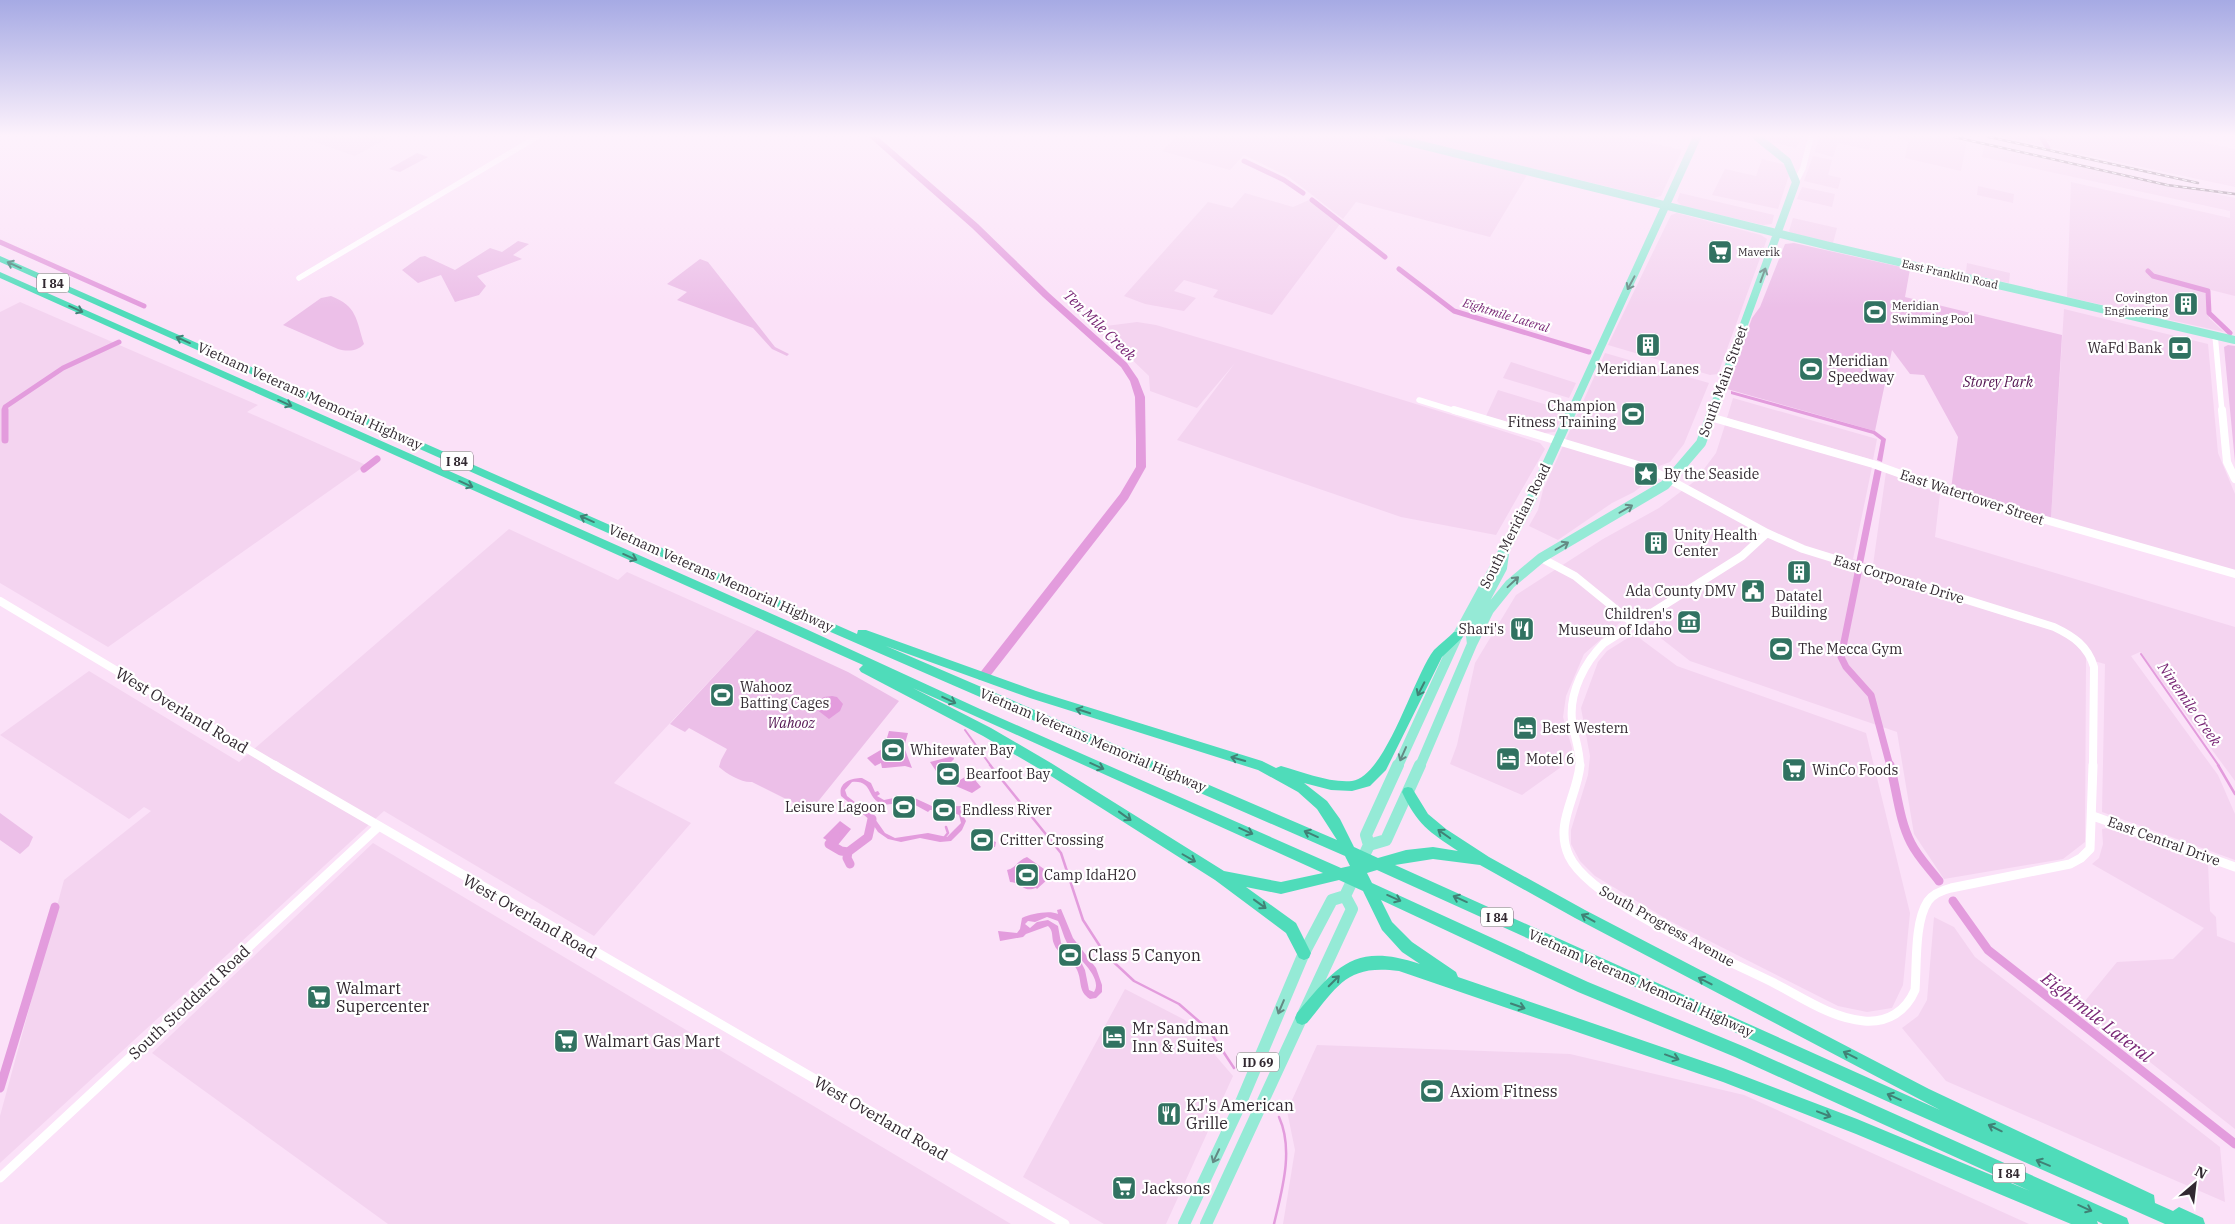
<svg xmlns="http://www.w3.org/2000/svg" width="2235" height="1224" font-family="'IBM Plex Serif',serif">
<rect width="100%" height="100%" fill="#fbe1f8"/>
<!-- built -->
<path fill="#f4d4f0" d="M300 137H390L355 156Z
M1176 137H1373L1527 175 1490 237 1356 202 1343 219 1289 177 1244 155 1230 170 1162 151Z
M1404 137H1626L1682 150 1661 196 1654 198Z
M1761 137H1802L1796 148 1770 142Z
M1819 137H1872L1869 150 1838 143 1833 157 1815 152Z
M1891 137H1952L1967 140 1961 171 1905 158 1908 141Z
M2002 137H2178L2235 149V187Z
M1985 144 2235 198V296L2207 289 2209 318 2224 332 2067 297 2071 182 2230 218V211L1982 157Z
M1813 156 1832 160 1828 175 1841 178 1838 189 1804 181Z
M1762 159 1786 165 1789 175 1778 209 1712 195 1725 169 1756 176Z
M1978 186 2014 194 2013 203 1977 195Z
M1802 187 1835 194 1832 207 1797 199Z
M1245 193 1293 207 1309 200 1340 224 1272 315 1213 297 1218 290 1184 280 1174 291 1196 298 1184 311 1145 304 1124 296 1208 202 1232 208Z
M1680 193 1774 215 1772 224 1763 225 1682 206 1677 201Z
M1677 213 1761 235 1767 239 1718 374 1710 375 1608 345 1671 215Z
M1793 218 1837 228 1833 243 1791 233 1789 231Z
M1967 263 2010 273 2009 283 1968 274 1966 272Z
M20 302 258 405 247 412 366 465 108 647 0 583V312Z
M2064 309 2208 344 2218 453 2235 494V571L2051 518Z
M1137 322 1156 325 1244 351 1471 421 1540 443 1545 449 1496 535 1401 517 1177 440 1235 363 1197 408 1150 391 1149 376 1098 327Z
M1605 353 1709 383 1684 444 1670 462 1659 466 1650 480 1634 492 1612 503 1558 540 1529 526 1538 510 1543 490Z
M1511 362 1576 383 1569 398 1503 378Z
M1498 390 1564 410 1555 432 1544 433 1486 416Z
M1733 398 1877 439 1873 460 1727 418Z
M1725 425 1872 467 1853 559 1873 565 1886 472 1940 494 1935 537 2235 627V781L2140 652 2131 656 2218 775 2235 814V860L2102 812 2105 664 2086 659 2085 842 2063 859 1944 879 1914 834 1897 732 1690 661 1630 614 1584 654 1566 696 1563 717 1572 748 1571 760 1522 795 1450 764 1457 745 1475 663 1516 595 1603 539 1659 508 1695 481 1716 453Z
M509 529 618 580 627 572 757 630 614 783 691 823 594 936 384 811 0 1163V1116L64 880 151 811 144 807 129 819 0 735 89 671 239 762Z
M1634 634 1677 666 1866 733 1910 913 1903 985 1892 1008 1867 1012 1838 1006 1668 920 1595 876 1580 861 1571 844V830L1588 775 1590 756 1581 708 1598 662 1607 651Z
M2108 828 2208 863 2210 911 2216 917 2217 936 2235 943V1129L2080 1007 2117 962 2173 959 2204 928 2092 864 2099 858 2103 844 2102 829Z
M373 843 1011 1224H388L152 1053Z
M1934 917 1954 927 1975 957 2220 1147 2225 1202 1946 1081 1902 1028 1918 1016 1927 1000Z
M1125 989 1185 1020 1233 1076 1166 1224H1104L1023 1177Z
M1317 1045 1570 1054 1744 1095 2029 1224H1283L1295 1150 1287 1111Z"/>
<!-- green -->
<path fill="#ecbfe8" d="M417 153 428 157 400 172 389 169Z
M518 241 529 244 513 255 522 259 477 276 486 286 479 295 455 302 441 275 418 283 402 270 420 257 425 256 455 270 490 248 502 252Z
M1794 243 1910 269 1905 297 2062 335 2051 518 1951 489 1958 437 1924 375 1910 374 1892 350 1875 431 1727 389 1752 318 1760 307 1785 244Z
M700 259 708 262 775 347 789 354 787 356 772 349 753 328 677 300 687 292 667 284Z
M331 296C357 306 356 319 364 344 358 351 348 352 338 349L283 325 321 298Z
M2228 345 2235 346V462L2224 347Z
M757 630 848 672 899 701 812 809 804 808 752 782C742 783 727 774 719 767L721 760 727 749 689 728 685 732 670 724Z
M0 813 33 837 29 846 20 854 0 840Z"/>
<!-- water -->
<path fill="#e39cdd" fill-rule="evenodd" d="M1731 391 1875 431 1886 439 1882 462 1877 460 1881 440 1873 434 1731 394Z
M832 696 837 697 843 704 840 711 829 719 812 706 824 697Z
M889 731 908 733 904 747 912 768 905 766 885 768H882L881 763 875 766 867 758 884 748Z
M953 756 954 759 949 764 956 779 960 780 970 774 981 787 972 793 949 783 940 770 936 771 930 762Z
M862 778 871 783 875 792 878 791 880 794 877 796 884 800 908 795 934 807 961 806 960 809 966 821 962 830 951 841 940 842 920 838 901 842 888 839 878 832 870 820 841 796C838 783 850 778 862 778ZM852 782C874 780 866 800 883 804 891 806 898 801 906 800L928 812 930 810 949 811 959 815 961 823 947 837 928 833 895 838 885 833 873 816 847 796 845 790Z
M840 821 851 829 837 846 823 838Z
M979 828 989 829 988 839 996 842 995 847 987 846 986 851 972 850Z
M1027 857 1044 869 1048 879 1037 889 1036 888C1023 893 1021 882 1010 882L1007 870C1016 868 1018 860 1027 857Z
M1061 909 1073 938 1096 968 1102 985V992L1096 998 1090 999C1077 991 1083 980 1076 968 1071 958 1057 954 1054 944 1051 937 1054 931 1048 926L1026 934 1023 937 1000 941 998 931 1017 933 1020 929 1022 918C1031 914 1049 910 1058 914L1057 910ZM1047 917 1058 921C1062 928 1063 936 1067 943 1074 955 1104 977 1094 992L1089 990 1085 970 1081 962 1061 943 1058 926 1048 920 1037 922 1030 928 1025 924 1028 921 1035 922Z"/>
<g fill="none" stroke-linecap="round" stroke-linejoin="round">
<!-- stream-far2 -->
<path stroke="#e39cdd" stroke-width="1" d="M2046 140 2051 141V139"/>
<!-- stream-far1 -->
<path stroke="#e39cdd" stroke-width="2" d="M2141 654 2219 766
M965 730 991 766"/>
<!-- stream -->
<path stroke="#e39cdd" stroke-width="2.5" d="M990 765 1061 853 1083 920 1105 954 1134 981 1179 1004 1209 1030 1234 1068
M2218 765 2235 794
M944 838 948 833 946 827
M1274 1224C1282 1190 1294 1150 1279 1117"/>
<!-- canal-far2 -->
<path stroke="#e39cdd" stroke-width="5" d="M2041 137 2048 148
M1244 161 1284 180 1303 193
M1312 200 1385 257
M0 242 144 306
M1399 269 1454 311 1589 352
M2148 271 2153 276 2208 291 2209 313 2230 333
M5 412V407L63 368 119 342"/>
<!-- canal-far1 -->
<path stroke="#e39cdd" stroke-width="7" d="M5 410V440
M364 469 377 459
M1860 561 1878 471
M1858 573 1841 657 1846 667 1871 695 1890 766"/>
<!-- canal -->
<path stroke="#e39cdd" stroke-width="9" d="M1890 765C1897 791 1899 820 1911 843 1918 857 1930 869 1939 881
M836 836 829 844 841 851 848 852 868 837 872 819
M848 852 847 858 850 864
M1953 901 1988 950 2235 1144
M0 1088 55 907"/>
<!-- river -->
<path fill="#e39cdd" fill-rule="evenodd" d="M869 137H878L978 224 1049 293 1127 363 1138 379 1145 397 1146 467 1128 499 987 680H979L977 677 979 674 1120 494 1136 467V440L1135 397 1130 381 1121 367 1043 297 972 228Z"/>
<!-- minor-far2 -->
<path stroke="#fff" stroke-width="5.5" d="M1796 182 1803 168 1811 137
M299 278 537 137
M2215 335 2222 412
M1419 400 1458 412"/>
<!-- minor-far1 -->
<path stroke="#fff" stroke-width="8" d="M1454 410 1648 468 1767 533
M2222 410 2227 462 2235 479
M1710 417 1873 464 1965 497 2235 574
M1767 533 1803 549 2054 627C2073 636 2088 646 2094 667L2093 766
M1541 558 1575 576 1634 624
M0 601 276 766
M1580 766C1580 750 1574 736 1572 720 1569 692 1585 662 1604 643L1742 556 1767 533"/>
<!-- minor -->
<path stroke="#fff" stroke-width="9" d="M274 765 1065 1224
M1580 765C1577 797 1554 824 1569 856 1590 901 1723 958 1770 981 1800 996 1830 1018 1864 1021 1888 1023 1906 1011 1915 990 1917 966 1914 922 1928 901 1933 894 1943 890 1951 888L2070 864 2081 858 2090 849 2093 765
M2093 816 2235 867
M0 1178 378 827"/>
<!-- major-far2 -->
<path stroke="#95ead6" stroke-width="8" d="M1389 137 1829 246 2235 340
M1571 412 1697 137
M1712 412 1796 182 1787 161 1757 137"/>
<!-- major-far1 -->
<path stroke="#95ead6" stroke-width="10" d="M1472 644 1470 628 1502 568 1504 554
M1398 766 1458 635 1528 506 1572 410
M1420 766 1472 644 1489 610 1510 584 1541 558 1665 485 1701 443 1713 410"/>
<!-- major -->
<path stroke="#95ead6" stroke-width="12" d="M1369 845 1386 840 1420 765
M1184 1224 1239 1107 1304 953 1332 900 1345 896 1369 845 1366 835 1398 765
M1206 1224 1352 909 1345 896"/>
<!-- highway -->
<path fill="#4fdcba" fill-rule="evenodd" d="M0 256 857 634 858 630H866L1036 691 1262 761 1276 768 1281 766C1303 772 1329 783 1352 781 1386 776 1413 677 1434 650 1440 644 1448 638 1454 632H1462L1464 635 1462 638 1442 657 1386 770 1370 786 1352 791 1331 790 1304 783 1327 801 1340 819 1354 847 1378 858 1406 850 1433 847 1458 851C1429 832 1417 824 1402 792L1404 788 1408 787 1412 788 1428 814 1446 829 1489 857 1585 910 1929 1089 2154 1195 2155 1203 2173 1211 2179 1207 2203 1218 2205 1224H2165L1893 1104 1377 870 1367 873 1372 883 1588 982 1745 1047 2127 1218 2129 1224H2103L2097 1221 2098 1224H2071L1856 1134 1723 1082 1399 971C1346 964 1338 986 1307 1023L1302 1025 1297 1023 1295 1018 1297 1013C1337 966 1354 942 1420 964L1402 952 1382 930 1363 891 1339 880 1281 894 1246 887 1296 923 1311 953 1309 958 1304 960 1299 958 1286 933 1215 880 1043 771 983 736 861 672 859 669 863 665 0 278V272L806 629 980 709 1341 868 1350 866 1345 856 803 620 0 262ZM886 646 1030 698 1258 770 1298 792 1317 809 1337 840ZM913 688 1323 873 1281 882 1224 871 1051 763 991 728ZM1433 859 1480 865 1575 918 1940 1110 1395 865ZM1381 900 1578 992 1735 1057 2030 1191 1857 1119 1723 1068 1458 977 1456 972 1412 942 1392 922Z"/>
<defs>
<path id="rail" d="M1954 137 2167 185 2235 194
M1989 137 2198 183"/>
</defs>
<!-- rail casing -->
<use href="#rail" stroke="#81717f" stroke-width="2.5"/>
<!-- rail -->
<use href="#rail" stroke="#fff" stroke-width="1" stroke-dasharray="4.5" stroke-linecap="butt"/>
</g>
<!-- one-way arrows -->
<defs><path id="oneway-shaft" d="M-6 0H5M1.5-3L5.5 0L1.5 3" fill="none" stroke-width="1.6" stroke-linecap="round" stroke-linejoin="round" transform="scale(1.25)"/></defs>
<g stroke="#408276">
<use href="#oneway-shaft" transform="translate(14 265) rotate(-156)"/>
<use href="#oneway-shaft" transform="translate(76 309) rotate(24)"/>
<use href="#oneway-shaft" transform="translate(183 340) rotate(-156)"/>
<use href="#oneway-shaft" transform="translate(285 403) rotate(24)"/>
<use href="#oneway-shaft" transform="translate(466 484) rotate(24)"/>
<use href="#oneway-shaft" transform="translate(587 519) rotate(-156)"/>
<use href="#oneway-shaft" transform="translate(630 557) rotate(24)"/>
<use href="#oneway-shaft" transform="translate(1421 689) rotate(117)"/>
<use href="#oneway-shaft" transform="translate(949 700) rotate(25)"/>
<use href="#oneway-shaft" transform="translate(1083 711) rotate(-162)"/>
<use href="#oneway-shaft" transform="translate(1238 759) rotate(-164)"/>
<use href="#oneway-shaft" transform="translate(1097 766) rotate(24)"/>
<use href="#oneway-shaft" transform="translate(1125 816) rotate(36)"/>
<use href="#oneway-shaft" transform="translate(1246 831) rotate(24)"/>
<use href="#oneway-shaft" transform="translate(1311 834) rotate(-156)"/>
<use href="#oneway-shaft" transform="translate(1444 834) rotate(-145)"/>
<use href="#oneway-shaft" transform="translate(1189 858) rotate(30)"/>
<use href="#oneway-shaft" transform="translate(1394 898) rotate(24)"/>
<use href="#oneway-shaft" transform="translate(1460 899) rotate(-156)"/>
<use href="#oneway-shaft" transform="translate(1260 904) rotate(36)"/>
<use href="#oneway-shaft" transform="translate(1588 918) rotate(-151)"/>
<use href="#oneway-shaft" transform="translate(1334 981) rotate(-45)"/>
<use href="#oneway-shaft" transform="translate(1705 981) rotate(-153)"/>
<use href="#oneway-shaft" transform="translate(1518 1006) rotate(19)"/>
<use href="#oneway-shaft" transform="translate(1850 1055) rotate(-153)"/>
<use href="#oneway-shaft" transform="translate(1672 1057) rotate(20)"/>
<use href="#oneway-shaft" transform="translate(1894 1097) rotate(-156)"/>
<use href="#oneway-shaft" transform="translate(1824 1114) rotate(21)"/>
<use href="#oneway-shaft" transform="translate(1995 1128) rotate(-154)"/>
<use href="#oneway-shaft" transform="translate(2043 1163) rotate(-157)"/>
<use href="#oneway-shaft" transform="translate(2085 1208) rotate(24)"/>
</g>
<g stroke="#648a84">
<use href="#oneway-shaft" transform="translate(1763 275) rotate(-70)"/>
<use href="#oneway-shaft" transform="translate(1631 283) rotate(118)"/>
<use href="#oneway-shaft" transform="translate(1626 509) rotate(-30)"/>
<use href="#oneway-shaft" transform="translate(1562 546) rotate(-30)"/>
<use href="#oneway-shaft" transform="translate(1513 582) rotate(-43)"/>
<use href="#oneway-shaft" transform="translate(1403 754) rotate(114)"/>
<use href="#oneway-shaft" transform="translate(1281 1007) rotate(113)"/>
<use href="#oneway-shaft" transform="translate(1216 1156) rotate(115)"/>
</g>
<!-- sky -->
<linearGradient id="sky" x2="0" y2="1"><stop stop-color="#a6aae4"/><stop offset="0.44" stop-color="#fdf2fc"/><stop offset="1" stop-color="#fdf2fc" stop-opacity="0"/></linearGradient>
<rect width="2235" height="308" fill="url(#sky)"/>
<!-- icons -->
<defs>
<symbol id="supermarket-square" viewBox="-11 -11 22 22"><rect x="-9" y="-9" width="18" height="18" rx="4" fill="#317261" stroke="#fff"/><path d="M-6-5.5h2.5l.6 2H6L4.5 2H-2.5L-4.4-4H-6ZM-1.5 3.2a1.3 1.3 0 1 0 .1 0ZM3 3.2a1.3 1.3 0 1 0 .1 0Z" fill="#fff"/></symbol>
<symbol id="building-square" viewBox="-11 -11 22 22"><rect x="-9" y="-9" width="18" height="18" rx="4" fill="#317261" stroke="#fff"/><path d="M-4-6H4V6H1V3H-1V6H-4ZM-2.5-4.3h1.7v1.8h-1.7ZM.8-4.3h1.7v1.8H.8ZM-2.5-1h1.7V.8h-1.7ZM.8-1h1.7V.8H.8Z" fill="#fff"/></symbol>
<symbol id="stadium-square" viewBox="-11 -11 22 22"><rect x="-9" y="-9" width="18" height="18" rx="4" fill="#317261" stroke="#fff"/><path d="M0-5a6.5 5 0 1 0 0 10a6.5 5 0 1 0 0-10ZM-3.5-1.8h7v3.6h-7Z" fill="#fff"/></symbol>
<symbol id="bank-square" viewBox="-11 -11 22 22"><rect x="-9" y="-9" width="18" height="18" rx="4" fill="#317261" stroke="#fff"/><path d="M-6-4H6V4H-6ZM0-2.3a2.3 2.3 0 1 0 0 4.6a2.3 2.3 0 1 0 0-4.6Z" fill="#fff"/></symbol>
<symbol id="sight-square" viewBox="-11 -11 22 22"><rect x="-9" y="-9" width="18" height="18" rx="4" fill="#317261" stroke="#fff"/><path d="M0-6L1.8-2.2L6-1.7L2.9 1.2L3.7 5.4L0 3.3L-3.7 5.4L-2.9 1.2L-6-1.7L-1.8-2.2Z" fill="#fff"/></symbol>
<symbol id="civic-square" viewBox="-11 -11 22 22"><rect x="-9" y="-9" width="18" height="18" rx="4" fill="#317261" stroke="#fff"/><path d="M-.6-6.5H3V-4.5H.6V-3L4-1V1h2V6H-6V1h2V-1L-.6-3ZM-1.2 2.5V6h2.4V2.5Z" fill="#fff"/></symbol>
<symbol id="museum-square" viewBox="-11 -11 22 22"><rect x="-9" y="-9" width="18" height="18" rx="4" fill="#317261" stroke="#fff"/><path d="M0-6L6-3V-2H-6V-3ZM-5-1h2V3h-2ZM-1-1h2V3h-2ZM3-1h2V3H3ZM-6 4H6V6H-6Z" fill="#fff"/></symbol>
<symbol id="restaurant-square" viewBox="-11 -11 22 22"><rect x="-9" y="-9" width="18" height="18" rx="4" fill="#317261" stroke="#fff"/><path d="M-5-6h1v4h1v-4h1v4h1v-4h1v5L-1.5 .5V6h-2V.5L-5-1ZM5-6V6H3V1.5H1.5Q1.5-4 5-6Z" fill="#fff"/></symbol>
<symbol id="hotel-square" viewBox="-11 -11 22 22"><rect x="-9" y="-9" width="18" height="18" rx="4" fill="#317261" stroke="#fff"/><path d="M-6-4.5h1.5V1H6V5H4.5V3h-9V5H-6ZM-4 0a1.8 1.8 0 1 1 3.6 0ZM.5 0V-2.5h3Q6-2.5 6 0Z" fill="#fff"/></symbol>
</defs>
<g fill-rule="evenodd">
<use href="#supermarket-square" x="1706" y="238" width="28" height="28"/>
<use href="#building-square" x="2172" y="290" width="28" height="28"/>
<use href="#stadium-square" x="1861" y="298" width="28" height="28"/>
<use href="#building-square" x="1634" y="331" width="28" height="28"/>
<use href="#bank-square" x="2166" y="334" width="28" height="28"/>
<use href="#stadium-square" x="1797" y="355" width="28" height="28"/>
<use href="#stadium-square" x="1619" y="400" width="28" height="28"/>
<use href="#sight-square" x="1632" y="460" width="28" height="28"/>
<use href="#building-square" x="1642" y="529" width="28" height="28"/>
<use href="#building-square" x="1785" y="558" width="28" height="28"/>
<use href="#civic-square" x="1739" y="577" width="28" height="28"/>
<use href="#museum-square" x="1675" y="608" width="28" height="28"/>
<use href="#restaurant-square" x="1508" y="615" width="28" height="28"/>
<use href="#stadium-square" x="1767" y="635" width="28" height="28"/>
<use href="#stadium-square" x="708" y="681" width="28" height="28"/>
<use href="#hotel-square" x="1511" y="714" width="28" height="28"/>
<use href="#stadium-square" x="879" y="736" width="28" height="28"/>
<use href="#hotel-square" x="1494" y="745" width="28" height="28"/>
<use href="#supermarket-square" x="1780" y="756" width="28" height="28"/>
<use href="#stadium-square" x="934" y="760" width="28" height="28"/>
<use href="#stadium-square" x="890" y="793" width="28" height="28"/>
<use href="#stadium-square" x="930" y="796" width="28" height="28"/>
<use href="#stadium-square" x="968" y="826" width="28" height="28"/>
<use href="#stadium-square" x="1013" y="861" width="28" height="28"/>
<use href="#stadium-square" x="1056" y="941" width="28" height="28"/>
<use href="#supermarket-square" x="305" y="983" width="28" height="28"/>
<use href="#hotel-square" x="1100" y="1023" width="28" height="28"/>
<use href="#supermarket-square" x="552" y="1027" width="28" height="28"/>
<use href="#stadium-square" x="1418" y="1077" width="28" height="28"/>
<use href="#restaurant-square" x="1155" y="1100" width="28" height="28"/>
<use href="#supermarket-square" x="1110" y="1174" width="28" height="28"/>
</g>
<g text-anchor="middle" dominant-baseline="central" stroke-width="4.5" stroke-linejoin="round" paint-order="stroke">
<!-- far-poi labels -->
<g font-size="11" fill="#322931" stroke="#fff" text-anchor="start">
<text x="1738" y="252">Maverik</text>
<text x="2168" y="298" text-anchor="end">Covington<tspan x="2168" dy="13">Engineering</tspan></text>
<text x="1892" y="306">Meridian<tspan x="1892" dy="13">Swimming Pool</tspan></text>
</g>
<!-- far-street labels -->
<g font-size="11" fill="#322931" stroke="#fff">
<text transform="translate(1950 274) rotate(13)">East Franklin Road</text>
</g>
<!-- shield labels -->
<g fill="#fff" stroke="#70696f" stroke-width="1">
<rect x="37" y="273.5" width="32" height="19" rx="4"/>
<rect x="441" y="451.5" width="32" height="19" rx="4"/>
<rect x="1481" y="907.5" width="32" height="19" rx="4"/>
<rect x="1237" y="1052.5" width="42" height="19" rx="4"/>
<rect x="1993" y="1163.5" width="32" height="19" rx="4"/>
</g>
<g font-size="12" font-weight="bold" fill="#322931">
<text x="53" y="283">I 84</text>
<text x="457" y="461">I 84</text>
<text x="1497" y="917">I 84</text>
<text x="1258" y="1062">ID 69</text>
<text x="2009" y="1173">I 84</text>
</g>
<!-- far-water labels -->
<g font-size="12" font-style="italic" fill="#782675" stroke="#fff">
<text transform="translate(1506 315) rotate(17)">Eightmile Lateral</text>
</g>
<!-- poi labels -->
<g font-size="14" fill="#322931" stroke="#fff" text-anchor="start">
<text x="2162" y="348" text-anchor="end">WaFd Bank</text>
<text x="1828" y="361">Meridian<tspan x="1828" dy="16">Speedway</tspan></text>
<text x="1648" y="369" text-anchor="middle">Meridian Lanes</text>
<text x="1616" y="406" text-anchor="end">Champion<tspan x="1616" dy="16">Fitness Training</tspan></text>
<text x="1664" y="474">By the Seaside</text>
<text x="1674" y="535">Unity Health<tspan x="1674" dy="16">Center</tspan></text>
<text x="1736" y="591" text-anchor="end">Ada County DMV</text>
<text x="1799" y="596" text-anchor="middle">Datatel<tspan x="1799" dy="16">Building</tspan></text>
<text x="1672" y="614" text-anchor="end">Children's<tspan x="1672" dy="16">Museum of Idaho</tspan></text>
<text x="1504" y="629" text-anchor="end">Shari's</text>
<text x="1798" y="649">The Mecca Gym</text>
<text x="740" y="687">Wahooz<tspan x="740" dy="16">Batting Cages</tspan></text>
<text x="1542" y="728">Best Western</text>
<text x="910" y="750">Whitewater Bay</text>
<text x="1526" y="759">Motel 6</text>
<text x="1812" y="770">WinCo Foods</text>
<text x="966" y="774">Bearfoot Bay</text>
<text x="886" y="807" text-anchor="end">Leisure Lagoon</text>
<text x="962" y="810">Endless River</text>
<text x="1000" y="840">Critter Crossing</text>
<text x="1044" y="875">Camp IdaH2O</text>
</g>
<!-- street labels -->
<g font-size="14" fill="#322931" stroke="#fff">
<text transform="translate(1723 381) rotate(-70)">South Main Street</text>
<text transform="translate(310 396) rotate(24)">Vietnam Veterans Memorial Highway</text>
<text transform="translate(1972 497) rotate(18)">East Watertower Street</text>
<text transform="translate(1515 526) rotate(-63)">South Meridian Road</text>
<text transform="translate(721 578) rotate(24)">Vietnam Veterans Memorial Highway</text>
<text transform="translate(1899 579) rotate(17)">East Corporate Drive</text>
<text transform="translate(1093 740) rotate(23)">Vietnam Veterans Memorial Highway</text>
<text transform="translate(2164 841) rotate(20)">East Central Drive</text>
<text transform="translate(1667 926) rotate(29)">South Progress Avenue</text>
<text transform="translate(1641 983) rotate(24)">Vietnam Veterans Memorial Highway</text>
</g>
<!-- park labels -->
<g font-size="14" font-style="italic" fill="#51124f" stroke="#fff">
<text x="1998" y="382">Storey Park</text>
<text x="791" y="723">Wahooz</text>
</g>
<!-- water labels -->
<g font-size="15" font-style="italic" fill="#782675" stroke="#fff">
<text transform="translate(1100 325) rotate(44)">Ten Mile Creek</text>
<text transform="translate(2190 704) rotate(55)">Ninemile Creek</text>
</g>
<!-- near-street labels -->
<g font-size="16" fill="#322931" stroke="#fff">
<text transform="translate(182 710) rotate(31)">West Overland Road</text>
<text transform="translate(530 916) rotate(30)">West Overland Road</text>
<text transform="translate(189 1002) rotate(-43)">South Stoddard Road</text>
<text transform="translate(881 1118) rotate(30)">West Overland Road</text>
</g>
<!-- near-poi labels -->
<g font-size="16" fill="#322931" stroke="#fff" text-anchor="start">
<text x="1088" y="955">Class 5 Canyon</text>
<text x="336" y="988">Walmart<tspan x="336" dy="18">Supercenter</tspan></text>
<text x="1132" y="1028">Mr Sandman<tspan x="1132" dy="18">Inn &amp; Suites</tspan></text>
<text x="584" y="1041">Walmart Gas Mart</text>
<text x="1450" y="1091">Axiom Fitness</text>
<text x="1186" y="1105">KJ's American<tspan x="1186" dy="18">Grille</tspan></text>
<text x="1142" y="1188">Jacksons</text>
</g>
<!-- near-water labels -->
<g font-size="18" font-style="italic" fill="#782675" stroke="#fff">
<text transform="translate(2097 1017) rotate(38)">Eightmile Lateral</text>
</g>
</g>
<!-- north arrow -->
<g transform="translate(2195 1184) rotate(28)" stroke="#ffffff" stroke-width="4" paint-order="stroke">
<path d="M0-4L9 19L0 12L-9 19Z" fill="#322931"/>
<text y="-8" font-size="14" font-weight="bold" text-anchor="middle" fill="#322931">N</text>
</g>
</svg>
